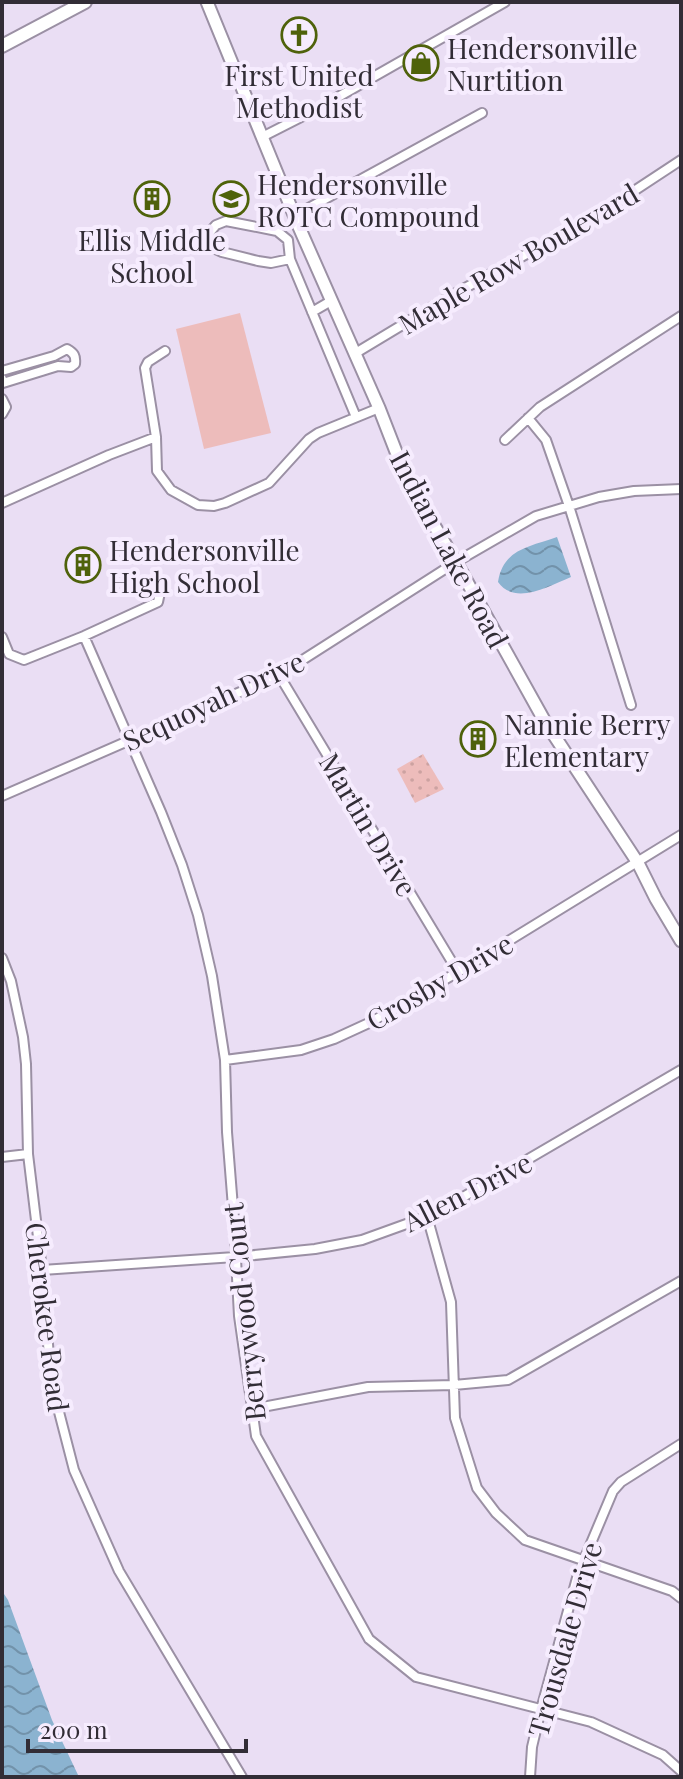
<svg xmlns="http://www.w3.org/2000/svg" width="683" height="1779" font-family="'Playfair Display',serif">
<defs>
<pattern id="park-dots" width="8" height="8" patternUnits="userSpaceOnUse" patternTransform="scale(2)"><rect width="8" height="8" fill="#edbcbb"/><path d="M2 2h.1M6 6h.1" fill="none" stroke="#cca2a1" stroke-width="1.8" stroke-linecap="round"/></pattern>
<pattern id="water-waves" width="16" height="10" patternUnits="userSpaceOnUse" patternTransform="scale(2)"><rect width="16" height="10" fill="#8bb3d0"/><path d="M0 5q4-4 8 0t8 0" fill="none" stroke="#7292aa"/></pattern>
</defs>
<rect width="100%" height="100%" fill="#eadef4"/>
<!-- grass -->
<path fill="#edbcbb" d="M240 313 271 433 204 449 176 329Z"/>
<!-- park -->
<path fill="url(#park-dots)" d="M423 754 444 789 415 803 397 769Z"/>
<!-- water -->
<path fill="url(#water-waves)" d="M557 537 571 577C549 586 515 606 498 582 503 549 529 547 557 537Z
M2 1591 8 1600 52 1720 79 1777H2Z"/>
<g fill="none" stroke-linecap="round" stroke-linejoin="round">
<defs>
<path id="street" d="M262 137 317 109 505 2
M294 216 482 113
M290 259 271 263 258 261 222 252 211 247 209 233 216 225 226 221 277 231 288 240 290 259 356 417
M312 312 331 301
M165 351 148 362 145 368 156 437 157 471 171 490 198 505 214 506 225 503 269 483 309 439 318 433 379 408
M354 354 447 298 599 214 681 160
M2 371 54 356 67 349C74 353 76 356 75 364L71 367 58 366 3 383 2 379
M2 399 6 407 2 414
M528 418 546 440 569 506 631 705
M505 440 540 407 681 316
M2 503 109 455 156 437
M84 636 161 812 182 865 198 915 212 976 225 1060 227 1132 234 1220 239 1316 256 1436 369 1639 416 1677 591 1722 663 1755 681 1771
M2 637 9 654 24 660 84 636 158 602 162 583
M279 675 458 972
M2 796 279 675 456 562 536 516 599 497 634 491 681 489
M2 958 11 981 23 1037 26 1064 28 1154 42 1270 51 1381 74 1470 119 1571 242 1777
M225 1060 301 1050 334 1039 371 1022 458 972 681 835
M2 1157 28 1154
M427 1216 451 1302 455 1418 477 1488 496 1513 525 1540 672 1591 681 1598
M42 1270 235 1257 315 1249 362 1240 434 1214 681 1070
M252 1409 368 1387 454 1385 508 1380 681 1281
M530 1777 532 1747 540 1713 578 1574 613 1491 621 1482 681 1444"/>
<path id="secondary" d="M207 2 299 227 379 408 407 480 456 562 544 720 638 863 656 899 681 941"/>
<path id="primary" d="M2 46 85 2"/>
</defs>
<!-- street casing -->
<use href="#street" stroke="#9b90a4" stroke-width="12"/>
<!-- secondary casing -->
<use href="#secondary" stroke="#9b90a4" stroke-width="15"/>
<!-- primary casing -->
<use href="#primary" stroke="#9b90a4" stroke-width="16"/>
<!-- street -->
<use href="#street" stroke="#fff" stroke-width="8"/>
<!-- secondary -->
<use href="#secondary" stroke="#fff" stroke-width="11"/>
<!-- primary -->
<use href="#primary" stroke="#fff" stroke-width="12"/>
</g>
<!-- icons -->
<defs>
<symbol id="church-ring" viewBox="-11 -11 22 22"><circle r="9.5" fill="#f6ecfe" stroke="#4f620b" stroke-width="1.5"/><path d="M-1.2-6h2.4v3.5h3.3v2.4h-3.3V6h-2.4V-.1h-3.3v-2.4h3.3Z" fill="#4f620b"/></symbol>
<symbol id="shop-ring" viewBox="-11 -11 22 22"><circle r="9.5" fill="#f6ecfe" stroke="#4f620b" stroke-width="1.5"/><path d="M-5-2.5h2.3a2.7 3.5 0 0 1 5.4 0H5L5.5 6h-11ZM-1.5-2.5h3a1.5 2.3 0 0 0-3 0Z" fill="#4f620b"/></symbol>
<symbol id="building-ring" viewBox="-11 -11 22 22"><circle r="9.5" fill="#f6ecfe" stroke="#4f620b" stroke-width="1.5"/><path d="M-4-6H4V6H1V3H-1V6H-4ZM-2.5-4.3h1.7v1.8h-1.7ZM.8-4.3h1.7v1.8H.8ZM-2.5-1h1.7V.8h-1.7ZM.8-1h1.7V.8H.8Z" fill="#4f620b"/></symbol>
<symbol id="school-ring" viewBox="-11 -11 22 22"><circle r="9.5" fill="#f6ecfe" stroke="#4f620b" stroke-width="1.5"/><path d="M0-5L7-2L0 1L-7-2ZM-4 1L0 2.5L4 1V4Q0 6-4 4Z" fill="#4f620b"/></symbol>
</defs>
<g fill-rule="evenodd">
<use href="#church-ring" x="279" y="15" width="40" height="40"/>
<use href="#shop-ring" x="401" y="43" width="40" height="40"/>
<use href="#building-ring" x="132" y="179" width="40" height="40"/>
<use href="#school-ring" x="211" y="179" width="40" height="40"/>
<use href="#building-ring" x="63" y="545" width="40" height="40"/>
<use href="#building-ring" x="458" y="719" width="40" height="40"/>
</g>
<g text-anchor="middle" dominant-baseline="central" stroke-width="8" stroke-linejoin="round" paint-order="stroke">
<!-- poi labels -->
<g font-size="28" fill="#322d36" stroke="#f6ecfe" text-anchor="start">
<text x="447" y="47">Hendersonville<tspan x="447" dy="32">Nurtition</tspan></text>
<text x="299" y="74" text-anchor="middle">First United<tspan x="299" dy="32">Methodist</tspan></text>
<text x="257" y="183">Hendersonville<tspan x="257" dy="32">ROTC Compound</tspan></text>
<text x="152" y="239" text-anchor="middle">Ellis Middle<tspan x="152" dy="32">School</tspan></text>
<text x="109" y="549">Hendersonville<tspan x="109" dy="32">High School</tspan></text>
<text x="504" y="723">Nannie Berry<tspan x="504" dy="32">Elementary</tspan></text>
</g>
<!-- street labels -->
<g font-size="28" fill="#322d36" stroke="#f6ecfe">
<text transform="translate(518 258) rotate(-30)">Maple Row Boulevard</text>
<text transform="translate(450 549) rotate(62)">Indian Lake Road</text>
<text transform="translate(213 700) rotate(-25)">Sequoyah Drive</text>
<text transform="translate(369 824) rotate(59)">Martin Drive</text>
<text transform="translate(439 981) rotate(-30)">Crosby Drive</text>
<text transform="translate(467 1191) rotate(-27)">Allen Drive</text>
<text transform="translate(243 1312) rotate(-96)">Berrywood Court</text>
<text transform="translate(48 1317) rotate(83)">Cherokee Road</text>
<text transform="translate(564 1639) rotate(-74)">Trousdale Drive</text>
</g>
</g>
<!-- border -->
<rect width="683" height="1779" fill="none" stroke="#322d36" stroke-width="8"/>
<!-- scale -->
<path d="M28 1739v12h218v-12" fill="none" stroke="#322d36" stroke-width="4"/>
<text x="40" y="1739" font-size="24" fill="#322d36" stroke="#f6ecfe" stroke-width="6" paint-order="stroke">200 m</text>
</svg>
